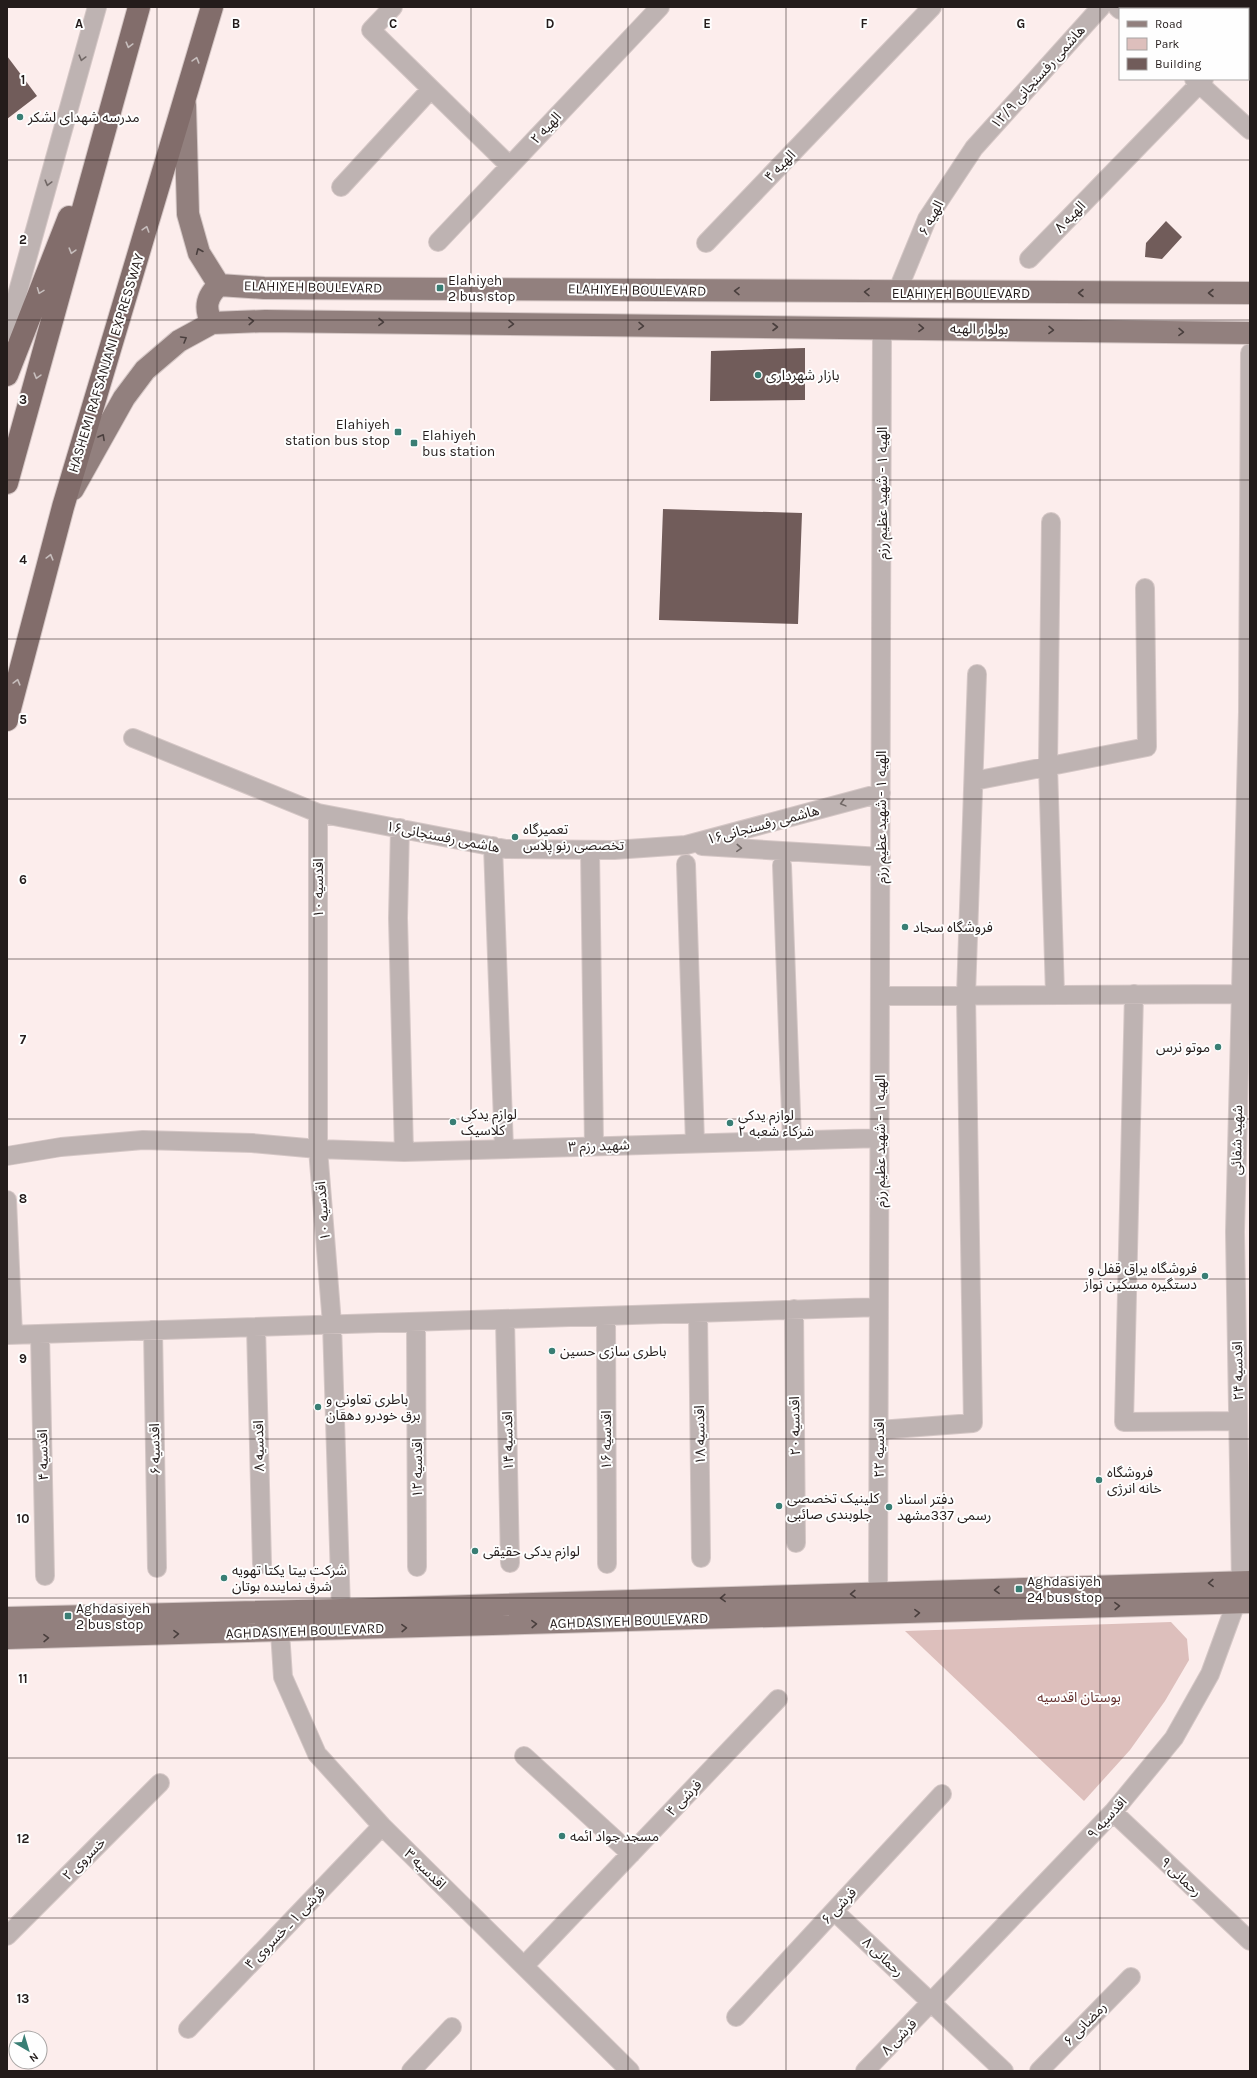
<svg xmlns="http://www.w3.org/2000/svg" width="1257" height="2078" font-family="Karla,'Noto Sans Arabic',sans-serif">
<rect width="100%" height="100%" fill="#fcedec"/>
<!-- green -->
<path fill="#ddbfbc" d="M1171 1622 1187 1639 1189 1660 1165 1701 1130 1750 1084 1801 905 1631Z"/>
<!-- building -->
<path fill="#715c5a" d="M7 56 37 96 7 119Z
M1166 221 1182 237 1162 259 1145 257 1146 243Z
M805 348V400L710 401 711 351Z
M663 509 802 513 798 624 659 620Z"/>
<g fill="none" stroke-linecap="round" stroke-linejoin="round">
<defs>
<path id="minor" d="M393 7 371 30 510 166
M1117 7 1120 10
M1248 34 1250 32
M1194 79 1250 130
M341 187 431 89
M438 242 660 7
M706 243 932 7
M1029 259 1204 79
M897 292 927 219 974 148 1101 7
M7 331 97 7
M1051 522 1048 766 1055 994
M133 738 318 813 506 849 614 850 686 845 881 793
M974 781 1147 747 1145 588
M318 813V1149L332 1324 341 1610
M400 828 398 918 404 1152
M493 846 504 1149
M702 846 881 857
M590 850 594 1146
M686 864 695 1143
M782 865 792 1141
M1134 994 1124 1422 1238 1421
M880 996 1241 994
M7 1156 61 1147 143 1140 252 1143 318 1149 404 1152 880 1138
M7 1200 13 1335
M794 1309 796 1543
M698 1313 701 1558
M606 1316 607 1564
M505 1319 510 1563
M416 1322 417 1567
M256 1327 262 1564
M153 1330 157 1568
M40 1334 45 1576
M7 1335 879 1307
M879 1430 973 1423 966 995 977 674
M1241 1582 1235 1232 1248 712 1250 353
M878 1607 882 327
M280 1632 283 1677 317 1754 382 1826 630 2071
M524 1756 631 1854
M1113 1812 1250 1941
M834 1911 1004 2071
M7 1936 160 1783
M524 1966 778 1699
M736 2017 942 1794
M188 2029 382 1826
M411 2071 452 2027
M865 2071 1113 1812 1174 1738 1210 1674 1236 1603
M1039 2071 1131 1977"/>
<path id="major" d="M185 105 188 214 199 253 219 285
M219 285 264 288 1250 293
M212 323C204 308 206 297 219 285
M73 489 124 398 145 370 179 341 212 323 265 321 1250 333
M7 1618 341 1610 1250 1582
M7 1638 1250 1602"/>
<path id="highway" d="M7 375 69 217
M7 483 139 7
M7 720 63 507 212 7"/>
</defs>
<!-- minor casing -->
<use href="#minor" stroke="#d5c7c6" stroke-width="20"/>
<!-- major casing -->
<use href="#major" stroke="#d5c7c6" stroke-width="24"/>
<!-- highway casing -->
<use href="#highway" stroke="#d5c7c6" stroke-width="24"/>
<!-- minor -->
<use href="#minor" stroke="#beb3b2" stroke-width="18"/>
<!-- major -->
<use href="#major" stroke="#92807e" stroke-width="22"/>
<!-- highway -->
<use href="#highway" stroke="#826d6b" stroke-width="22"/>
</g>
<!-- one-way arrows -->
<defs><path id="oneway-chevron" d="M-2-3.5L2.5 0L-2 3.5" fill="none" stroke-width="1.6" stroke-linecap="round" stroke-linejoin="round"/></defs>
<g stroke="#c6bdbc">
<use href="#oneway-chevron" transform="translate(129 45) rotate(105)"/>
<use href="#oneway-chevron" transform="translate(196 60) rotate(-74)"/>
<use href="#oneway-chevron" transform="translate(146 229) rotate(-73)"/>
<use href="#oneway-chevron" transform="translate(72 251) rotate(106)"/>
<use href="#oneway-chevron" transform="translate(40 291) rotate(111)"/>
<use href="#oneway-chevron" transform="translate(37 376) rotate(106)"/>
<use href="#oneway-chevron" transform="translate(50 557) rotate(-75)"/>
<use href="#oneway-chevron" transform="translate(17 682) rotate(-75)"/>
</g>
<g stroke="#716866">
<use href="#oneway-chevron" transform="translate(82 58) rotate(105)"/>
<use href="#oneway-chevron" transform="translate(48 183) rotate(105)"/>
<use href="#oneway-chevron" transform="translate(843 803) rotate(165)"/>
<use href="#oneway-chevron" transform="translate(739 848) rotate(3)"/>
</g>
<g stroke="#4a3f3e">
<use href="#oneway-chevron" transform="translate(199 251) rotate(-113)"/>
<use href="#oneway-chevron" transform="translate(737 291) rotate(-179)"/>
<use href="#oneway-chevron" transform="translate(867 292) rotate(-179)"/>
<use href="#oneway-chevron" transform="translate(1081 293) rotate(-180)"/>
<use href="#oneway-chevron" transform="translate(1211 293) rotate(-180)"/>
<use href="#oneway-chevron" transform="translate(251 321) rotate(-3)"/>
<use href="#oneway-chevron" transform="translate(381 322) rotate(1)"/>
<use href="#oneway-chevron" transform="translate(511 324) rotate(1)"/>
<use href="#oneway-chevron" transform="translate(641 326) rotate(1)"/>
<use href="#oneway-chevron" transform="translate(775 327)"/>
<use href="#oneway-chevron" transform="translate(921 328) rotate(1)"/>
<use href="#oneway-chevron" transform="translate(1051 330) rotate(1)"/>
<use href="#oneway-chevron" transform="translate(1181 332) rotate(1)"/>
<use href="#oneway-chevron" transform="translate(184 339) rotate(-30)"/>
<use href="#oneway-chevron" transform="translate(102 437) rotate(-61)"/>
<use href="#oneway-chevron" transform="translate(1211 1583) rotate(178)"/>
<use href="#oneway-chevron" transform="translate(997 1590) rotate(178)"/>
<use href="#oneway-chevron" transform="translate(853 1594) rotate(178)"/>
<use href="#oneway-chevron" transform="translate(723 1598) rotate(178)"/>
<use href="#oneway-chevron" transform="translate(1117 1606) rotate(-2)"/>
<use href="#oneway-chevron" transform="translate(917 1613) rotate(-2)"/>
<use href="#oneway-chevron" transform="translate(534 1624) rotate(-2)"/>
<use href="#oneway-chevron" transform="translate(404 1628) rotate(-2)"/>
<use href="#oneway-chevron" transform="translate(176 1634) rotate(-1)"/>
<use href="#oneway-chevron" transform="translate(46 1638) rotate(-1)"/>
</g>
<!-- grid -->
<path fill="none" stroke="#241c1b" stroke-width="1" stroke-opacity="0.55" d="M157 7V2071M314 7V2071M471 7V2071M628 7V2071M786 7V2071M943 7V2071M1100 7V2071M7 160H1250M7 320H1250M7 480H1250M7 639H1250M7 799H1250M7 959H1250M7 1119H1250M7 1279H1250M7 1439H1250M7 1598H1250M7 1758H1250M7 1918H1250"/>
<!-- markers -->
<g fill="#397e74" stroke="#fefefe" stroke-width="1.5">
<circle cx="20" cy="117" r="4"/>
<rect x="436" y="284" width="8" height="8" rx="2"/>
<circle cx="758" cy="375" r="4"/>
<rect x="394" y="428" width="8" height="8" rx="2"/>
<rect x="410" y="439" width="8" height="8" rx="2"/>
<circle cx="515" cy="837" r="4"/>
<circle cx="905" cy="927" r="4"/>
<circle cx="1218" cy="1047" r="4"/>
<circle cx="453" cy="1122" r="4"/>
<circle cx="730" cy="1123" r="4"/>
<circle cx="1205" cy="1276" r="4"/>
<circle cx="552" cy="1351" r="4"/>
<circle cx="318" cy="1407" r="4"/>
<circle cx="1099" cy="1480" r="4"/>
<circle cx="779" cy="1506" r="4"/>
<circle cx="889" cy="1507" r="4"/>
<circle cx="475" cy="1551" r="4"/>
<circle cx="224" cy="1578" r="4"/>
<rect x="1015" y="1585" width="8" height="8" rx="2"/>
<rect x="64" y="1612" width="8" height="8" rx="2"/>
<circle cx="562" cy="1836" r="4"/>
</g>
<g text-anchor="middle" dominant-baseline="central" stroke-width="4" stroke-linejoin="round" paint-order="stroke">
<!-- street labels -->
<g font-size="14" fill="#241c1b" stroke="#fefefe">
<text transform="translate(1038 77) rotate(-48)">هاشمی رفسنجانی ۱۲/۹</text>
<text transform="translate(546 128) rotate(-47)">الهیه ۲</text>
<text transform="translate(780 166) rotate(-46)">الهیه ۴</text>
<text transform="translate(1070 217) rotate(-46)">الهیه ۸</text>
<text transform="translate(931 218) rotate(-62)">الهیه ۶</text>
<text transform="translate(313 287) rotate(1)">ELAHIYEH BOULEVARD</text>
<text transform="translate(637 290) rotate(1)">ELAHIYEH BOULEVARD</text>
<text x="961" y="293">ELAHIYEH BOULEVARD</text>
<text transform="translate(979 329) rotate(1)">بولوار الهیه</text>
<text transform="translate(106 363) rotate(-73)">HASHEMI RAFSANJANI EXPRESSWAY</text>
<text transform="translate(882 493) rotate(-90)">الهیه ۱ - شهید عظیم رزم</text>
<text transform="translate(881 817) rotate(-90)">الهیه ۱ - شهید عظیم رزم</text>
<text transform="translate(763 825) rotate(-15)">هاشمی رفسنجانی۱۶</text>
<text transform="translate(443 837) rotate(11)">هاشمی رفسنجانی۱۶</text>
<text transform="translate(318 888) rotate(-90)">اقدسیه ۱۰</text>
<text transform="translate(1237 1140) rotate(-89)">شهید شفائی</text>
<text transform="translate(880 1141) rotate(-90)">الهیه ۱ - شهید عظیم رزم</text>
<text transform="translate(599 1146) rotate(-2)">شهید رزم ۳</text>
<text transform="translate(323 1211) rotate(-95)">اقدسیه ۱۰</text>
<text transform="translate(1238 1371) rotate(-91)">اقدسیه ۲۴</text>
<text transform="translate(795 1426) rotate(-91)">اقدسیه ۲۰</text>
<text transform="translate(700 1435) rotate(-91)">اقدسیه ۱۸</text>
<text transform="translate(606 1440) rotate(-90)">اقدسیه ۱۶</text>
<text transform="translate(508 1441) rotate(-91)">اقدسیه ۱۴</text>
<text transform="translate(259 1446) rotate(-91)">اقدسیه ۸</text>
<text transform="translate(879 1448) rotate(-90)">اقدسیه ۲۲</text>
<text transform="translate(155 1449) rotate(-91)">اقدسیه ۶</text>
<text transform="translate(43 1455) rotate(-91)">اقدسیه ۴</text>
<text transform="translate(417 1468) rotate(-90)">اقدسیه ۱۲</text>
<text transform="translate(629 1621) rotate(-2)">AGHDASIYEH BOULEVARD</text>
<text transform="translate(305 1631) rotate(-2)">AGHDASIYEH BOULEVARD</text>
<text transform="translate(684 1798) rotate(-46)">فرشی ۴</text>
<text transform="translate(1107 1818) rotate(-48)">اقدسیه ۹</text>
<text transform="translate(84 1859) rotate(-45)">خسروی ۲</text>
<text transform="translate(425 1869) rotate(44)">اقدسیه ۳</text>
<text transform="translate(1181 1877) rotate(43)">رحمانی ۹</text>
<text transform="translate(839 1906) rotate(-47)">فرشی ۶</text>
<text transform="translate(285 1928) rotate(-46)">فرشی ۱ ـ خسروی ۴</text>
<text transform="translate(883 1957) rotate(43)">رحمانی ۸</text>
<text transform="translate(1085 2024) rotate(-46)">رمضانی ۶</text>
<text transform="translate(899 2037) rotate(-46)">فرشی ۸</text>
</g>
<!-- poi labels -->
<g font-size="14" fill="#241c1b" stroke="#fefefe" text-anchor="start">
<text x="28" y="117">مدرسه شهدای لشکر</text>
<text x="448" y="280">Elahiyeh<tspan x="448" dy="16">2 bus stop</tspan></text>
<text x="766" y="375">بازار شهرداری</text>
<text x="390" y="424" text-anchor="end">Elahiyeh<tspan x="390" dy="16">station bus stop</tspan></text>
<text x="422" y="435">Elahiyeh<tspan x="422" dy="16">bus station</tspan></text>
<text x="523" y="829">تعمیرگاه<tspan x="523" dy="16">تخصصی رنو پلاس</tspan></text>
<text x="913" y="927">فروشگاه سجاد</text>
<text x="1210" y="1047" text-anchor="end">موتو نرس</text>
<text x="461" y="1114">لوازم یدکی<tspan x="461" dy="16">کلاسیک</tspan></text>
<text x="738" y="1115">لوازم یدکی<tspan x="738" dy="16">شرکاء شعبه ۲</tspan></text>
<text x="1197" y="1268" text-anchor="end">فروشگاه یراق قفل و<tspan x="1197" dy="16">دستگیره مسکین نواز</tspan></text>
<text x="560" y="1351">باطری سازی حسین</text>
<text x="326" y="1399">باطری تعاونی و<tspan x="326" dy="16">برق خودرو دهقان</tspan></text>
<text x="1107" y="1472">فروشگاه<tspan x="1107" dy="16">خانه انرژی</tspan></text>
<text x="787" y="1498">کلینیک تخصصی<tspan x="787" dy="16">جلوبندی صائبی</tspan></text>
<text x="897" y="1499">دفتر اسناد<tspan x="897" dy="16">رسمی 337مشهد</tspan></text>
<text x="483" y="1551">لوازم یدکی حقیقی</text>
<text x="232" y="1570">شرکت بیتا یکتا تهویه<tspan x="232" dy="16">شرق نماینده بوتان</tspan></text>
<text x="1027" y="1581">Aghdasiyeh<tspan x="1027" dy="16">24 bus stop</tspan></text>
<text x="76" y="1608">Aghdasiyeh<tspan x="76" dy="16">2 bus stop</tspan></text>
<text x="570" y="1836">مسجد جواد ائمه</text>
</g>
<!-- park labels -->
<g font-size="14" fill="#663331" stroke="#fefefe">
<text x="1079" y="1697">بوستان اقدسیه</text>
</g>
</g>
<g font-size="13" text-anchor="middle" font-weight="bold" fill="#241c1b" stroke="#fefefe" stroke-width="4" stroke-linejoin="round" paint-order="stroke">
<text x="79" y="28">A</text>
<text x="236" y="28">B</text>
<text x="393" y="28">C</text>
<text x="550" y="28">D</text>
<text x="707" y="28">E</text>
<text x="864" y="28">F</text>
<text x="1021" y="28">G</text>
<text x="23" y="84">1</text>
<text x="23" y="244">2</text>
<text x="23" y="404">3</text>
<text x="23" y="564">4</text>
<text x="23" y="724">5</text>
<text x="23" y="884">6</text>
<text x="23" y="1044">7</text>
<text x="23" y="1203">8</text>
<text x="23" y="1363">9</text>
<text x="23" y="1523">10</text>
<text x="23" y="1683">11</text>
<text x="23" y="1843">12</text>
<text x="23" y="2003">13</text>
</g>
<!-- border -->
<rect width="1257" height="2078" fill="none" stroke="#241c1b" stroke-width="16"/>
<!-- legend -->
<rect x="1119" y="8" width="130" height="72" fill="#fefefe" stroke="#a7a4a3"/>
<rect x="1127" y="21" width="20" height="6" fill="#92807e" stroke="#a7a4a3"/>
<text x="1155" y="28" font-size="12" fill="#241c1b">Road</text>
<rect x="1127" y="38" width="20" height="12" fill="#ddbfbc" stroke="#a7a4a3"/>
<text x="1155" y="48" font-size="12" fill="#241c1b">Park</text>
<rect x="1127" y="58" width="20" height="12" fill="#715c5a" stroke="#a7a4a3"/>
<text x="1155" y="68" font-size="12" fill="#241c1b">Building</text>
<!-- north arrow -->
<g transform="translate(28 2050) rotate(142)"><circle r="19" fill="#fefefe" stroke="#a7a4a3"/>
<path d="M0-3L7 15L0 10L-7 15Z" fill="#397e74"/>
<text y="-6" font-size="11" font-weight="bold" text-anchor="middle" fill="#241c1b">N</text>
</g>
</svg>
